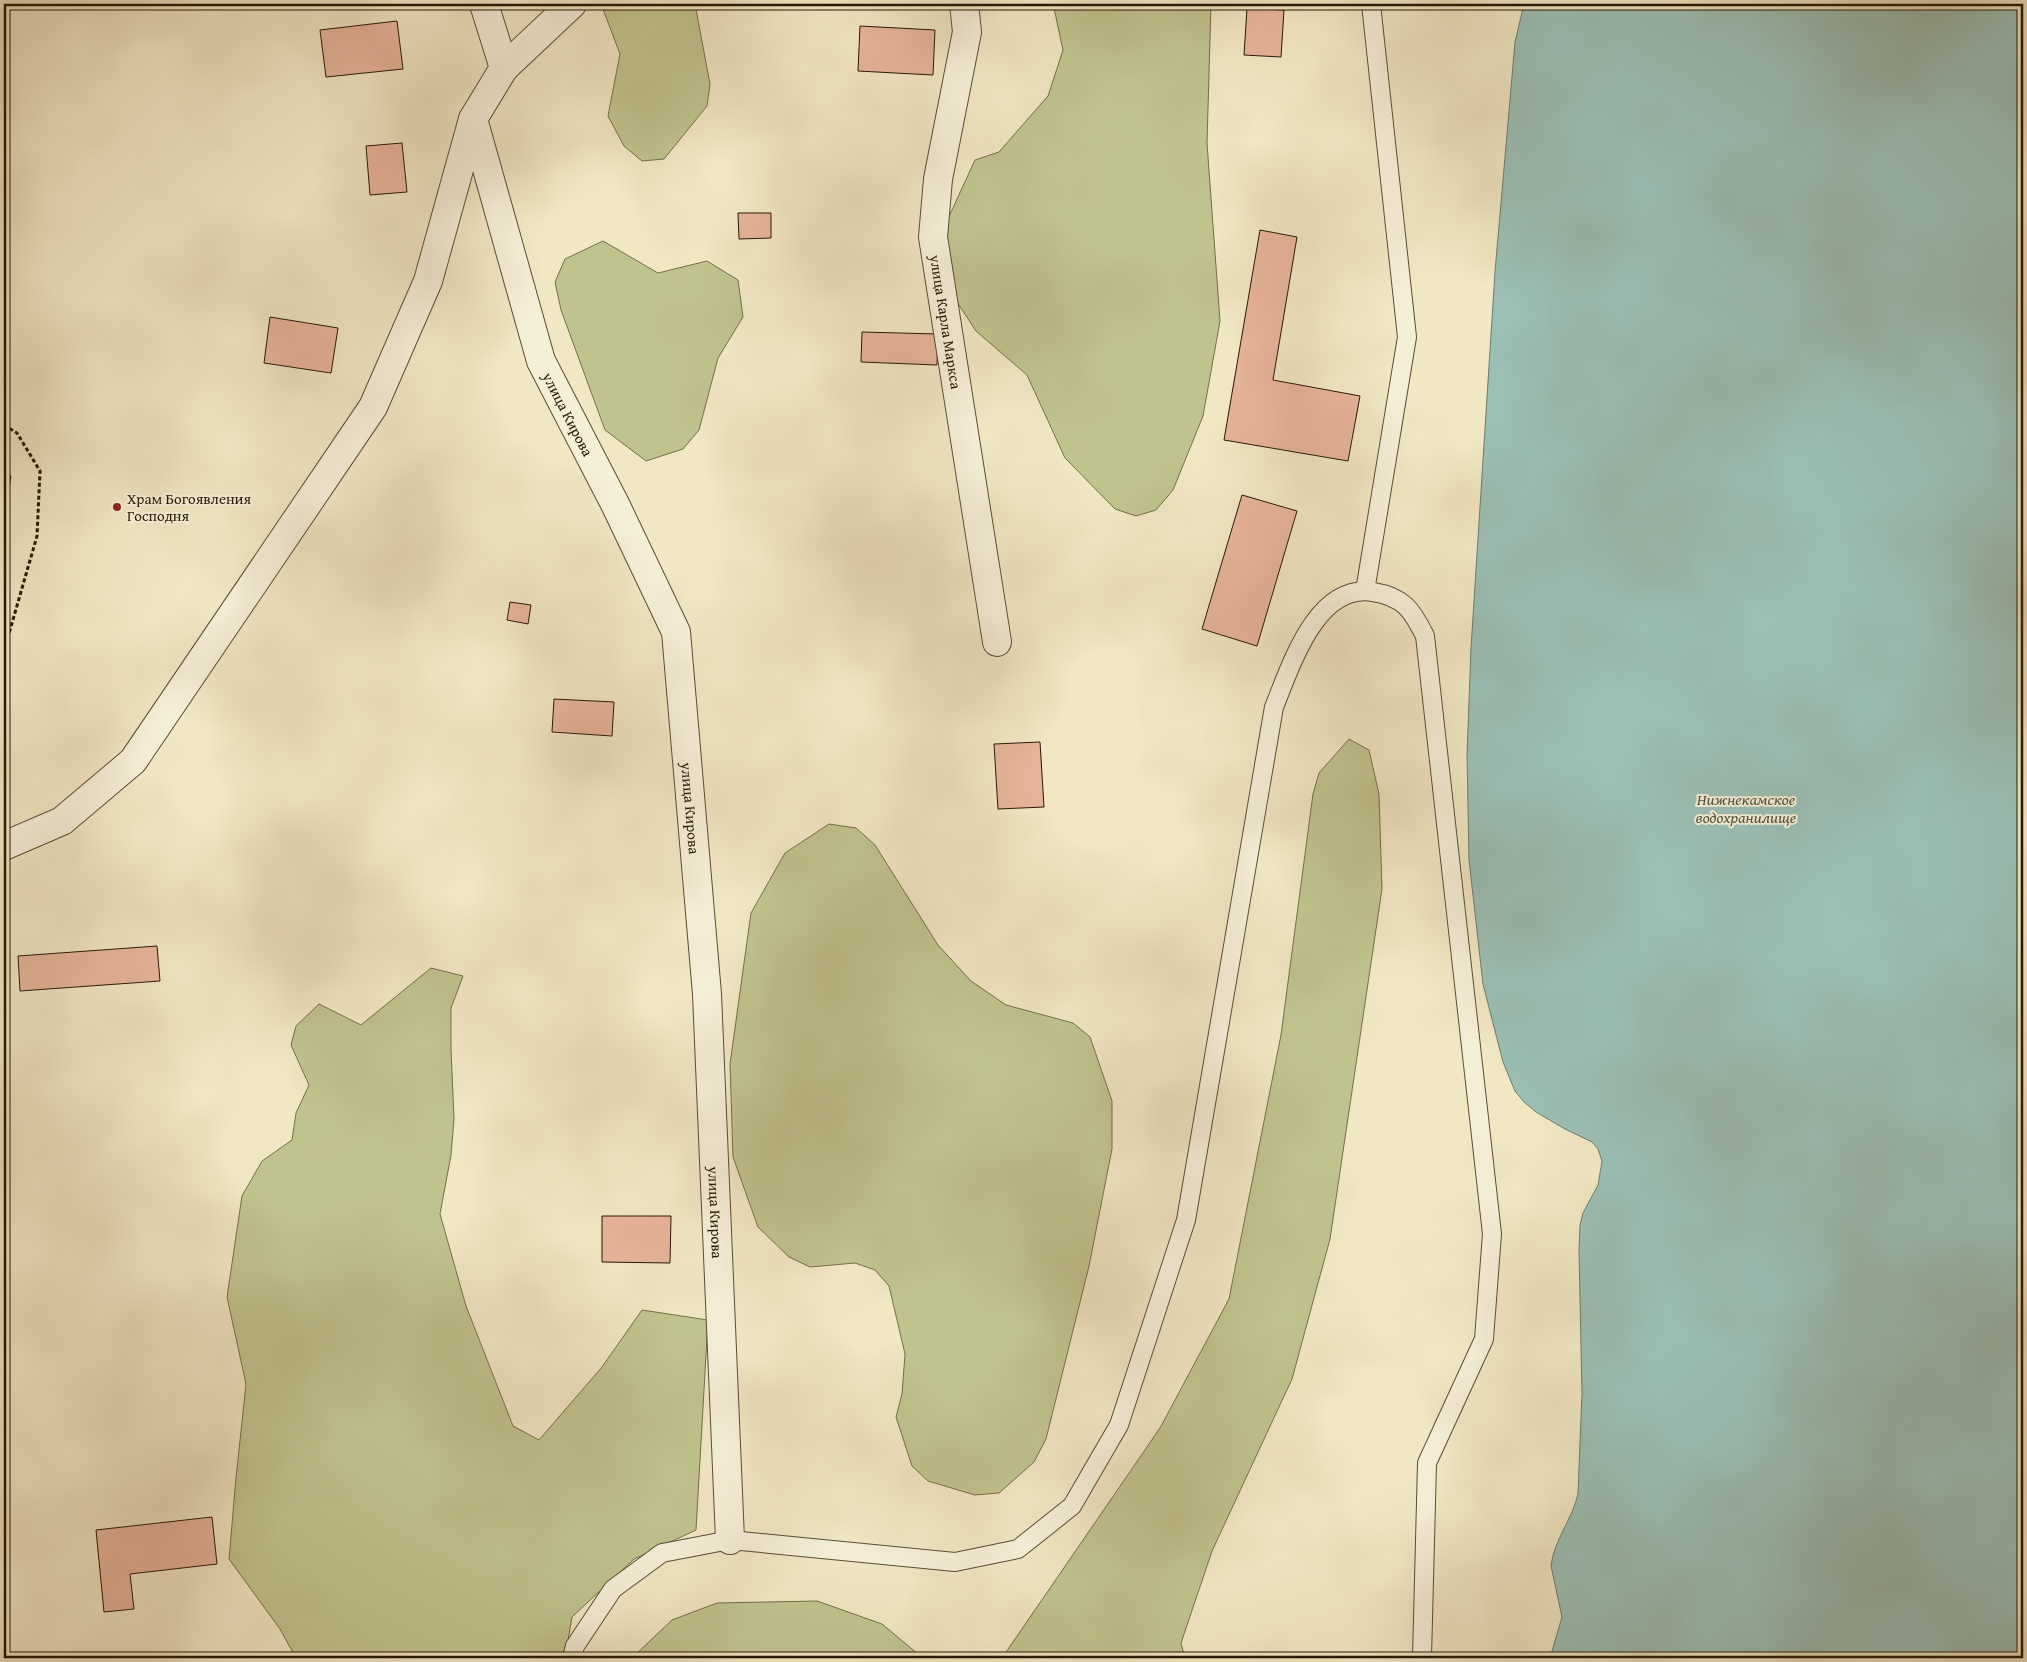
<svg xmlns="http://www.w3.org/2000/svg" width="2027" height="1662" font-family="'Gentium Book Plus',serif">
<rect width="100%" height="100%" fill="#f1e7c3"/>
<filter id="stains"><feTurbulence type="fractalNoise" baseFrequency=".004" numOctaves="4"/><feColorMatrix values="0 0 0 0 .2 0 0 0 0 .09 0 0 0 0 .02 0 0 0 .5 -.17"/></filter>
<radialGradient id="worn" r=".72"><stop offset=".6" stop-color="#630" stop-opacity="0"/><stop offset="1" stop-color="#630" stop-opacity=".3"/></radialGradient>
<!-- green -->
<path fill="#c1c38f" stroke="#746e4a" d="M601 4H695L710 84 707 106 664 159 642 161 624 146 608 116 620 54Z
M1050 4H1211L1207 143 1220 321 1203 416 1173 490 1156 510 1136 516 1115 509 1065 458 1027 375 976 331 949 290 946 223 975 160 999 152 1048 96 1063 50 1054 8Z
M603 241 658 273 707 261 738 280 743 317 718 358 699 430 683 449 646 461 605 430 561 310 555 282 565 259Z
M1349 739 1369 750 1379 794 1382 889 1330 1239 1292 1379 1212 1551 1181 1643 1185 1658H1002L1160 1428 1229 1299 1281 1035 1313 794 1319 773Z
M829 824 856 828 875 845 938 945 971 981 1006 1005 1073 1023 1090 1037 1112 1101V1149L1089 1266 1046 1439 1034 1462 999 1493 975 1495 928 1481 912 1466 896 1417 902 1394 905 1354 889 1286 875 1270 855 1263 810 1267 789 1257 758 1227 733 1157 730 1064 751 913 785 853Z
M431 968 463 976 451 1008V1050L454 1119 451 1155 440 1214 466 1306 513 1426 539 1440 602 1367 642 1310 708 1320 696 1530 634 1559 572 1617 565 1658H296L280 1629 229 1559 236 1478 246 1384 227 1297 242 1196 262 1161 292 1140 296 1113 309 1085 291 1045 296 1026 319 1004 361 1025Z
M817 1601 882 1624 918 1654 920 1658H632L672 1620 717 1603Z"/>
<!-- water -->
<path fill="#9bbfb5" stroke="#6c7c6f" d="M1524 4H2023V1658H1550L1562 1617 1551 1566C1554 1540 1572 1520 1578 1494L1582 1393 1579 1251 1580 1225 1583 1213 1598 1185 1602 1161 1598 1149 1592 1142 1565 1129 1536 1112 1524 1102 1515 1091 1510 1079 1503 1062 1483 984 1469 860 1467 755 1471 648 1495 272 1515 42Z"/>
<!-- building -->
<path fill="#e8b499" stroke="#261805" d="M1247 8 1284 10 1281 57 1244 55Z
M397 21 403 69 326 77 320 30Z
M860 26 935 30 933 75 858 71Z
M402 143 407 192 370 195 366 146Z
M738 213H771V238L739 239Z
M1260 230 1297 237 1273 380 1360 396 1348 461 1224 440Z
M270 317 338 328 331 373 264 363Z
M862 332 938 334 937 365 861 362Z
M4 475 11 476 4 518Z
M1242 495 1297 511 1257 646 1202 629Z
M510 602 531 605 528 624 507 620Z
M554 699 614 702 612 736 552 732Z
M1040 742 1044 807 998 809 994 744Z
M157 946 160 981 20 991 18 956Z
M602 1216H671L670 1263 602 1262Z
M212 1517 217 1564 130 1574 134 1609 104 1612 96 1530Z"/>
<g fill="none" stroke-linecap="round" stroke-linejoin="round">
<defs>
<path id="lane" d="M1365 591 1407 337 1371 4
M572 1658 575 1646 613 1589 662 1553 730 1540 955 1562 1018 1549 1072 1506 1119 1425 1186 1220 1274 707C1291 666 1316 583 1373 592 1404 597 1412 610 1425 636L1492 1234 1484 1339 1427 1463 1422 1658"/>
<g id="street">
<path d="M484 4 504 68"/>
<path id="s1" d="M964 4 967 32 938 179 933 237 997 642"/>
<path id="s2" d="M473 119 541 361 616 506 676 632 707 994 730 1540"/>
<path d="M4 846 62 821 133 761 373 407 428 281 473 119 504 68 572 4"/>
</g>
</defs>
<!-- lane casing -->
<use href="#lane" stroke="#594c34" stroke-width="20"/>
<!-- street casing -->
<use href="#street" stroke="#594c34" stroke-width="30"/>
<!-- path -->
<path stroke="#261805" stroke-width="3" stroke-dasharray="4 2.5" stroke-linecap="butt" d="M4 425 17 433 40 471 37 536 4 651"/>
<!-- lane -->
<use href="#lane" stroke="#f6efd8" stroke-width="18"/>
<!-- street -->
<use href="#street" stroke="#f6efd8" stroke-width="28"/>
</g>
<!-- markers -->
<circle fill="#8f2418" stroke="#f6efd8" stroke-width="2" cx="117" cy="507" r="5"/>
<g text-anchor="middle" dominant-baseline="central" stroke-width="4" stroke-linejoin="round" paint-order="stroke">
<!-- street labels -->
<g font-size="15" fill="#261805" stroke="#f6efd8">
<text stroke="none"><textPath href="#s1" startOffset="322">улица Карла Маркса</textPath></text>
<text stroke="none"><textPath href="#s2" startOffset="311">улица Кирова</textPath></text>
<text stroke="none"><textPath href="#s2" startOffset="731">улица Кирова</textPath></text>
<text stroke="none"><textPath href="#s2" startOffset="1136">улица Кирова</textPath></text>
</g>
<!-- poi labels -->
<g font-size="15" fill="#261805" stroke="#f6efd8" text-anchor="start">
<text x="127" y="498">Храм Богоявления<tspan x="127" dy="17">Господня</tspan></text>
</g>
<!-- water labels -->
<g font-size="16" font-style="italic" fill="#4f5243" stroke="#f6efd8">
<text x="1746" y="799">Нижнекамское<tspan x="1746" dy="18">водохранилище</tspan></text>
</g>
</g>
<!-- margin -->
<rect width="2027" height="1662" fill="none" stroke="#f1e7c3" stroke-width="20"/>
<rect x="5" y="5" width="2017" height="1652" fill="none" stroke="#261805" stroke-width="2.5"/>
<rect x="10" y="10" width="2007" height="1642" fill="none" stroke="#261805"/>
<rect width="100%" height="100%" filter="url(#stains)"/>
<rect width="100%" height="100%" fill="url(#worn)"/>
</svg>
